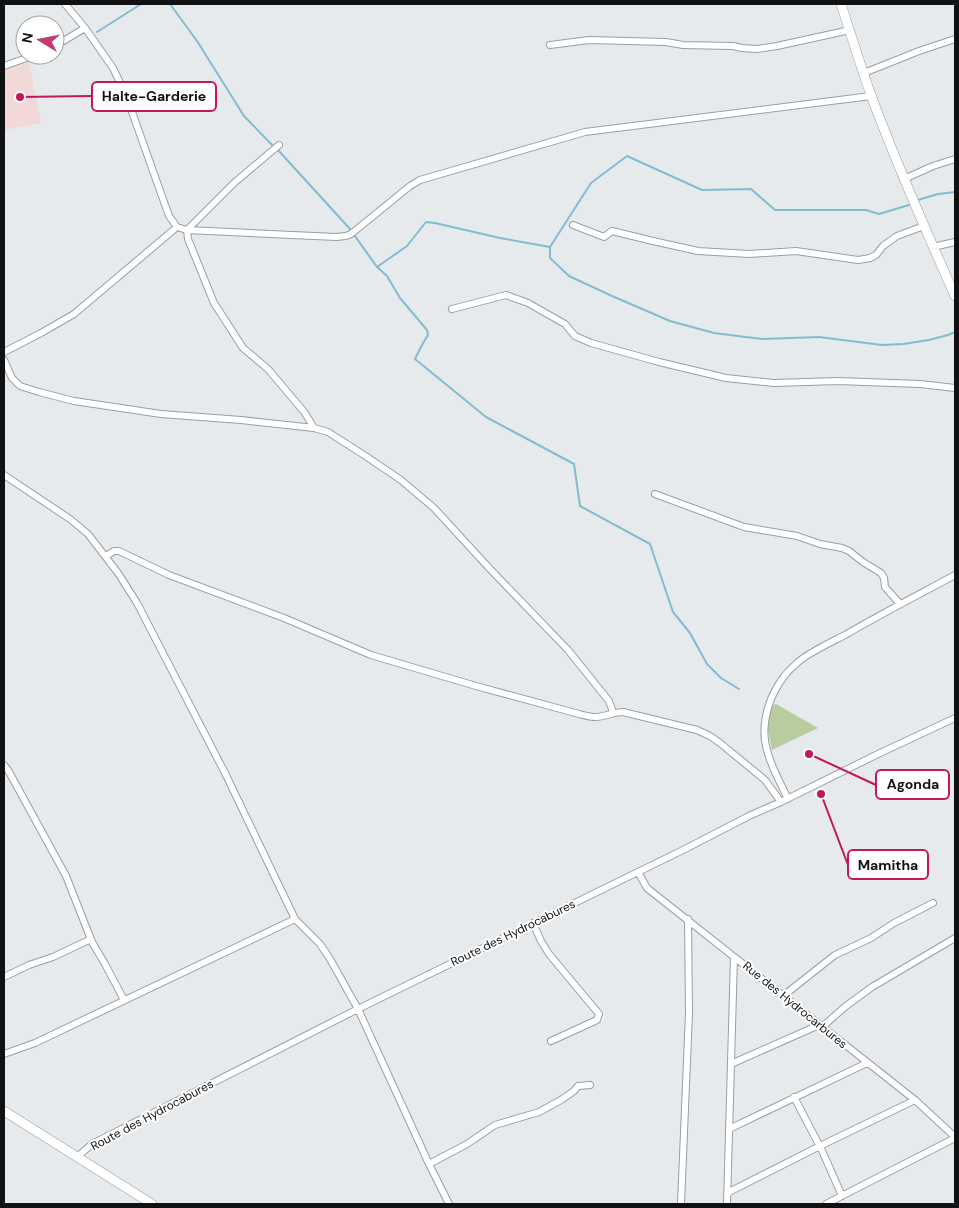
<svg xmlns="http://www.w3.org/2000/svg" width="959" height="1208" font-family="'DM Sans',sans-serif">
<rect width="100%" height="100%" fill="#e6eaed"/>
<!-- education -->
<path fill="#f3d8d8" d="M29 62 41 123 4 130V70Z"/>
<!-- green -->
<path fill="#b9cc9f" d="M776 704 818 728 772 750 767 725 771 706Z"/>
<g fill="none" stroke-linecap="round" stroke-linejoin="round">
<!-- stream -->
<path stroke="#83bbd1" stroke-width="2" d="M170 4 197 41 244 116 274 147
M97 32 141 4
M278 150 350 229 377 267 407 246 426 222 435 223 500 238 550 247
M918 200 938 194 955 192
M909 205 879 214 866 210H775L751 189 702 190 627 156 591 183 550 247V258L569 276 612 296 670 321 714 333 762 339 819 337 882 345 903 344 929 340 948 335 955 332
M377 267 387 276 400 298 427 330 428 335 422 345 415 359 486 417 574 464 580 506 650 544 673 612 690 633 707 664 721 678 739 689"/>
<defs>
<path id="street" d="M65 4 85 28 113 68 126 95 169 216 177 227 187 230 336 237 346 236 351 234 410 186 420 180 585 132 871 96
M550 45 589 40 666 42 683 45 733 46 742 48 757 49 777 46 850 30
M55 46 85 28
M4 66 35 55
M864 73 919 51 955 39
M279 145 234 183 187 230 188 239 214 303 243 348 268 369 305 413 314 428
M904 179 933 166 955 159
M573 225 604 237 612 231 653 241 698 251 749 254 796 251 858 260 870 258 876 255 883 246 897 236 924 226
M933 247 955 242
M452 309 506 295 528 303 565 324 575 336 591 343 659 362 726 378 774 383 838 381 920 384 955 388
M4 352 41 333 74 314 177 227
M4 360 12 378 20 386 39 392 74 401 161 414 241 420 314 428 328 432 364 455 401 480 434 508 490 569 568 650 609 701 613 712
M4 475 70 519 88 534 118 573 137 603 225 773 295 919 320 944 330 959 358 1009 429 1164 449 1204
M655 494 744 527 797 536 820 544 842 548 849 551 863 562 881 573 884 578 885 587 900 604
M106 556 114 551H119L169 575 284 618 371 655 476 686 579 714C584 715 589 717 595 717 605 717 613 712 623 712L697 730 710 736 720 743 765 780 781 802
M4 765 8 770 66 876 92 942 105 964 124 1000
M788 799C777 776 761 749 765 723 767 702 779 678 796 664 807 653 830 643 845 635 881 614 918 595 955 575
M638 872 647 888 915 1100 955 1137
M533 923 541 941 549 954 599 1014 597 1020 551 1041
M4 977 29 965 53 957 91 939
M783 996 835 955 871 938 894 923 933 903
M822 1027 846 1006 872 987 955 938
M4 1054 35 1043 295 919
M731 1064 819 1025
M794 1097 817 1141 820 1146 842 1196
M729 1129 867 1063
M77 1157 92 1144 358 1009 685 849 751 815 781 802 880 753 955 718
M429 1164 467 1144 495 1125 539 1112 561 1100 574 1091 578 1086 590 1085
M727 1193 820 1146 915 1100
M681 1204 689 1013 688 919
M727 1204 734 957
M826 1204 955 1138"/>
<path id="secondary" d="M841 4C851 35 861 67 872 98 897 165 926 231 955 296
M4 1111 152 1204"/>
</defs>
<!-- street casing -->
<use href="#street" stroke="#9b9ea1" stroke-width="8"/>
<!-- secondary casing -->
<use href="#secondary" stroke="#9b9ea1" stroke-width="10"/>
<!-- street -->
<use href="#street" stroke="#fff" stroke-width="6"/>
<!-- secondary -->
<use href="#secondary" stroke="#fff" stroke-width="9"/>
</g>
<g text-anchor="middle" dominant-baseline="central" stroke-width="4" stroke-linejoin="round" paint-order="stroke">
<!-- street labels -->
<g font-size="12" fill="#101112" stroke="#fff">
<text transform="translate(513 933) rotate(-26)">Route des Hydrocabures</text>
<text transform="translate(795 1005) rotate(39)">Rue des Hydrocarbures</text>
<text transform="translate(152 1115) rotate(-28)">Route des Hydrocabures</text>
</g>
</g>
<!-- callouts -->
<path fill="none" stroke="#c2185b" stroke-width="2" d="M20 97L92 96M809 754L876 785M821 794L848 865"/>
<g fill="#c2185b" stroke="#fff" stroke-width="2">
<circle cx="20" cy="97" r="5"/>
<circle cx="809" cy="754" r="5"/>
<circle cx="821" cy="794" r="5"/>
</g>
<g fill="#fff" stroke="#c2185b" stroke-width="2">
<rect x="92" y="82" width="124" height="29" rx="5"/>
<rect x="876" y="770" width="73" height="29" rx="5"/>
<rect x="848" y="850" width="80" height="29" rx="5"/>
</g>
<g font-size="14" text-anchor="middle" font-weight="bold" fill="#101112">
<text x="154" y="101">Halte-Garderie</text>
<text x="913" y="789">Agonda</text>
<text x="888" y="870">Mamitha</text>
</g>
<!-- border -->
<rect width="959" height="1208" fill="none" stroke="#101112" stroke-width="10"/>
<!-- north arrow -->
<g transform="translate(40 40) rotate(280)"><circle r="24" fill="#ffffff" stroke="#9fa0a0"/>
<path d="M0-4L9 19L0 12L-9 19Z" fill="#c43a72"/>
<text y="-8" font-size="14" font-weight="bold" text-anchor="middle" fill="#101112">N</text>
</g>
</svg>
